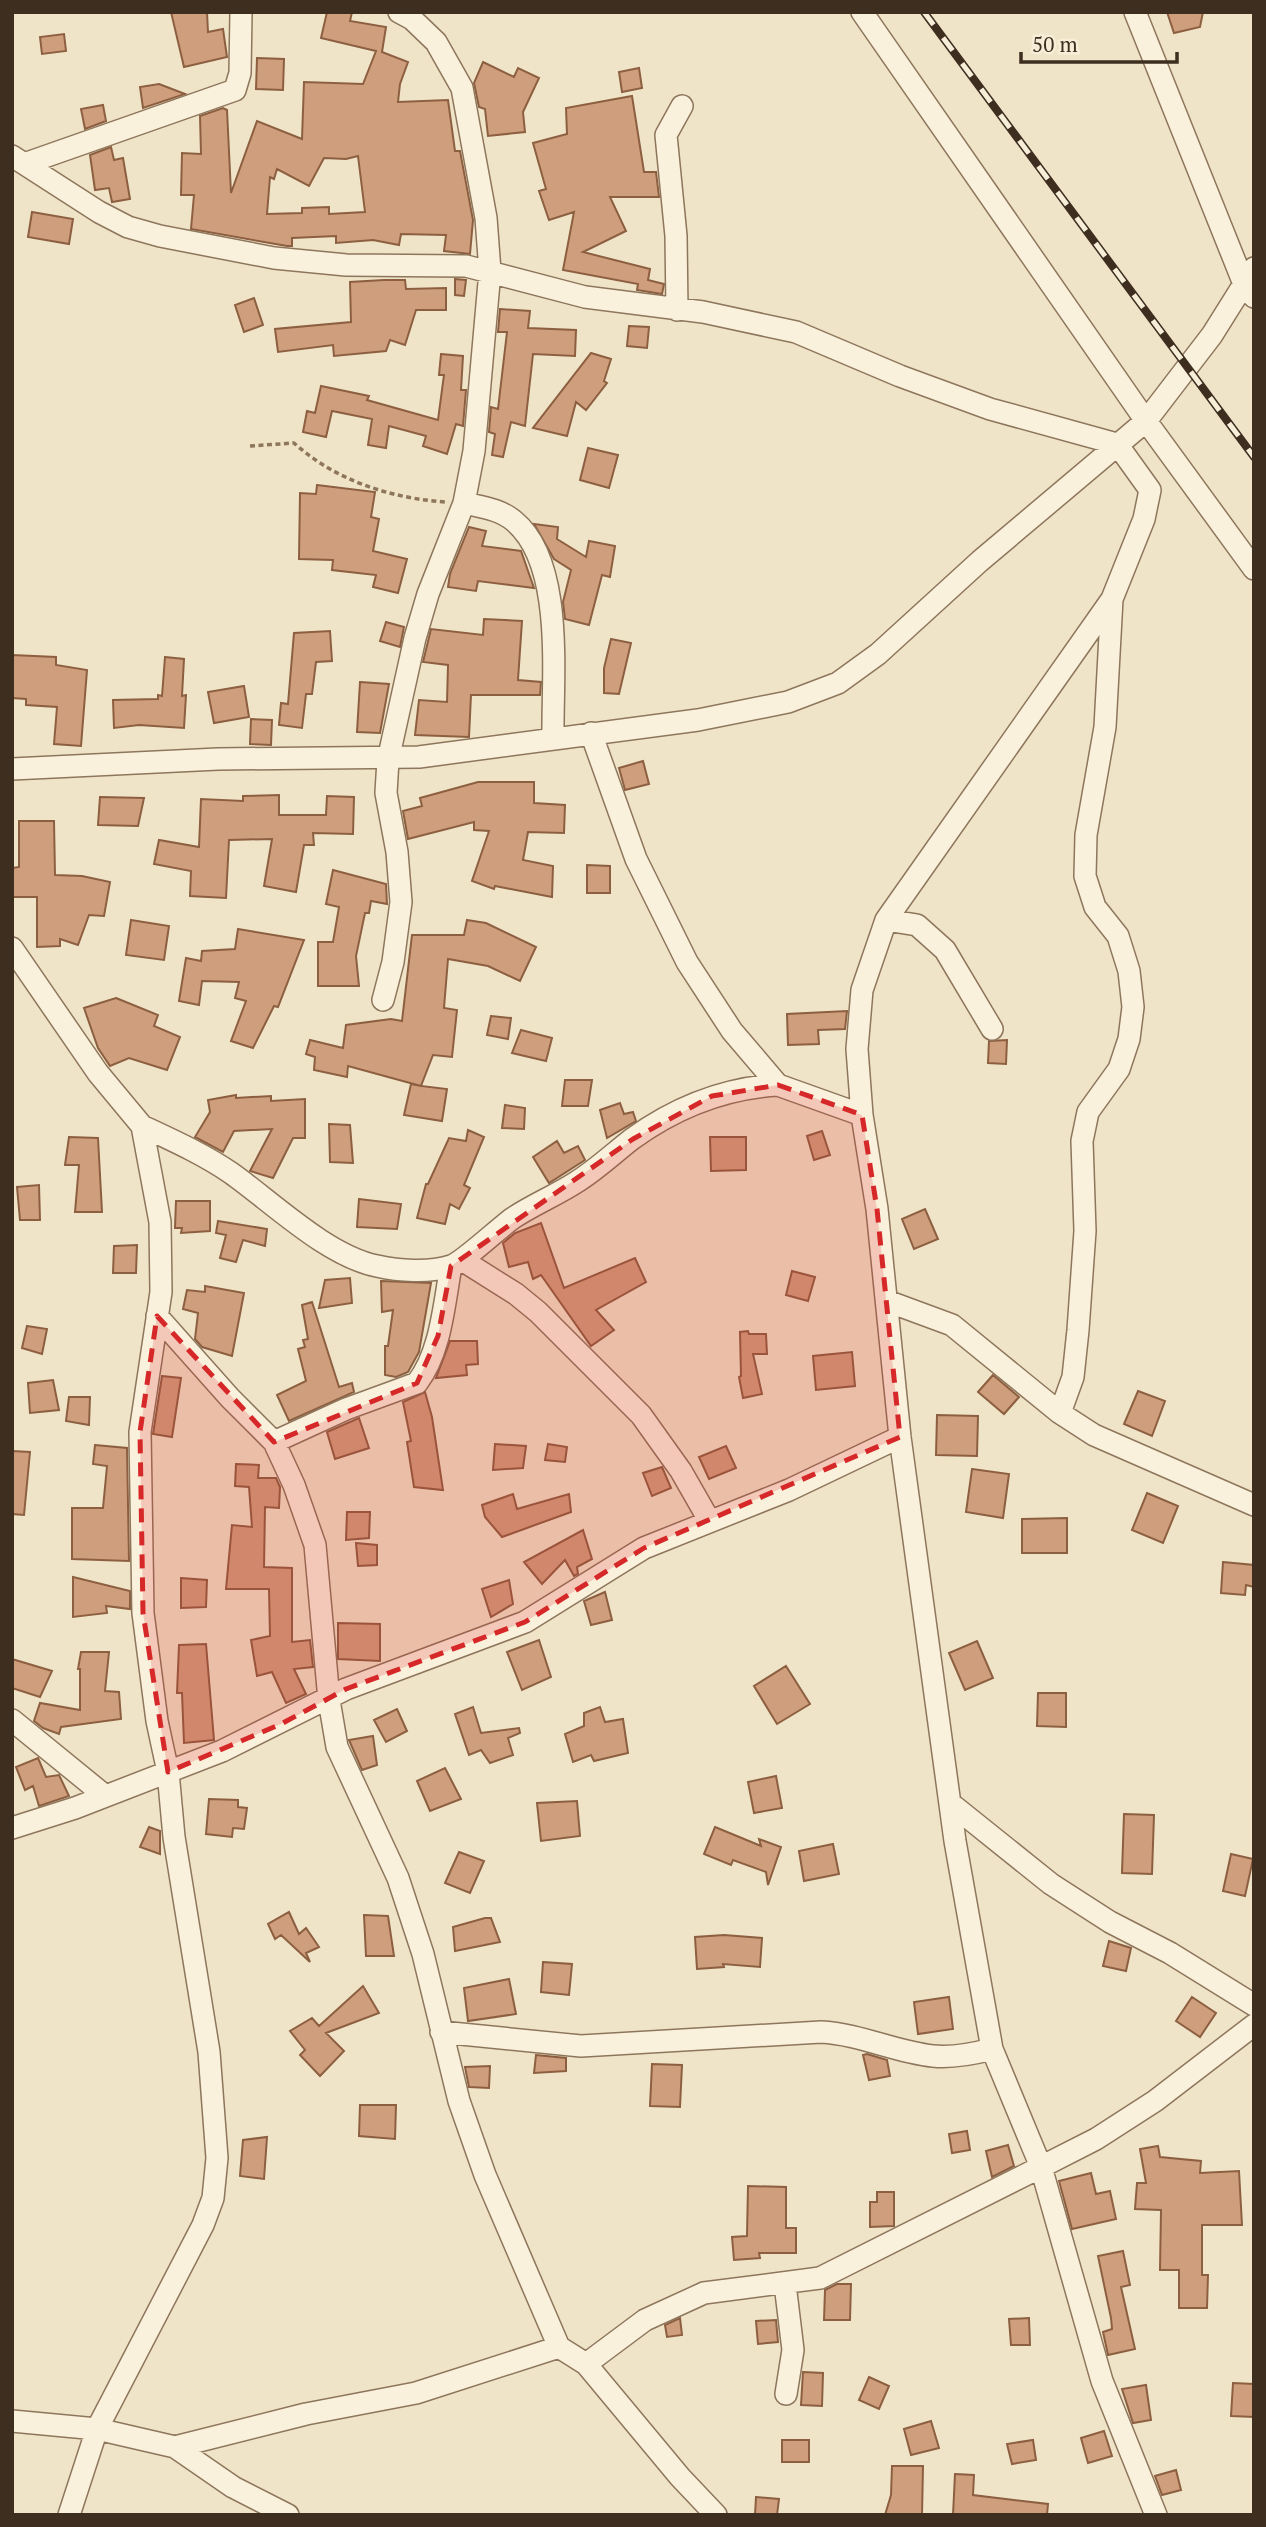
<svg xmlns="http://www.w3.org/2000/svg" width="1266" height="2527" font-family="'PT Serif',serif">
<rect width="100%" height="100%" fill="#f0e4c8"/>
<!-- building -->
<path fill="#cf9f7d" stroke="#8d5f41" stroke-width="2" fill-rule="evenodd" d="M171 12H207L208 32 223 29 227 57 184 67Z
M327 12H352L350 21 386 27 382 52 408 62 400 84 398 102 448 100 455 151H460L473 220 470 254 444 251 446 235 401 234 399 245 373 240 336 243V236L292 238V246H287L191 229 194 195H181L182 153 201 154 200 116 223 108 227 110 231 193 257 121 302 139 304 82 363 84 376 51 321 38ZM358 156 365 212 329 214V207L302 208V213L267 214 270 177 274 179 277 169 309 186 324 158 346 159Z
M1167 12H1203L1200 27 1174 33Z
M64 34 66 51 42 54 40 37Z
M257 58 284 59 283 90 256 89Z
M483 62 514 77 518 68 539 78 523 112 525 132 488 136 485 109 479 107 474 83Z
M639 68 642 88 622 92 619 72Z
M159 84 185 94 143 108 140 87Z
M632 96 644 172H656L659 197H610L626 231 583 252 650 269 648 280 664 284 662 294 637 290 638 284 563 270 574 212 549 220 539 191 546 189 533 143 567 134 566 108Z
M103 105 106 121 85 129 81 109Z
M111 147 114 160 123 158 130 199 112 202 109 188 95 190 90 155Z
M32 212 73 219 69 244 28 237Z
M455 279 466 280 464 296 455 295Z
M384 280H405L406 289 446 288V310H416L405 345 390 340 386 351 334 356 333 345 278 352 275 329 351 322 350 282Z
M254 298 263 325 244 332 235 305Z
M500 309 530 311 528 328 576 330 575 356 533 354 525 426 511 422 503 457 492 455 495 434 489 432 491 407 498 409 507 332H498Z
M629 326 649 327 647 348 627 346Z
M591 353 611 359 604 381 607 383 586 410 576 402 567 436 533 428Z
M441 354 463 356 461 390H466L463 426 456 424 447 454 423 446 426 436 389 426 386 448 368 445 372 419 332 411 326 437 303 432 307 411 315 413 321 386 369 396 367 400 438 420 444 375H439Z
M588 448 618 455 609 488 580 480Z
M317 485 375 492 371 517 379 519 373 551 407 559 398 593 373 587 376 575 332 570 333 560 299 559 300 493 316 494Z
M534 524 558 527 557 539 586 557 589 541 615 546 610 577 602 575 589 625 565 619 563 602 571 570 554 559Z
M469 527 486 531 482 546 521 551 534 588 478 581 476 591 448 587 450 574Z
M484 619 522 621 518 680 541 682 540 695H471L469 737 415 735 419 700 447 702 448 665 423 662 431 629 483 635Z
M386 622 404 627 400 647 380 641Z
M330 631 332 661 316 662 312 694H306L302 728 279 725 281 703 288 704 294 633Z
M611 639 631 643 619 694 604 693V668Z
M12 655 56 657V665L87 670 81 746 54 744 57 707 26 705V699L12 698Z
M165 657 184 659 182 696 186 695 184 728 139 725 114 728 113 700 158 699V695L162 696Z
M360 682 389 684 380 733 357 732Z
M244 686 249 717 214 723 208 692Z
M251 719 272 720 271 745 250 744Z
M643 761 649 784 625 790 619 768Z
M478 782H534V803L565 805 564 833 528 832 523 860 553 866 552 897 495 886 494 889 472 881 489 831 474 830V822L408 839 403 811 422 806 420 798Z
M279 795V815H326L327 796 354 797 353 834 313 833 314 845H304L296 892 264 886 272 839 229 840 226 898 190 896 191 871 154 864 159 840 199 847 201 799 243 801V796Z
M100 797 144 798 138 826 98 825Z
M19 821H54L55 875 82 876 110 882 104 916 89 915 78 945 60 939V946L37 947V897H12V868L19 867Z
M587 865 610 866V893H587Z
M333 870 386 884 387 904 371 901 369 913H365L356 956 359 986H318V942H333L339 907 326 904Z
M131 920 169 926 164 960 126 955Z
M467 920 486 923 536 947 520 981 488 966 448 959 444 1008 457 1010 452 1057 433 1055 421 1086 447 1089 442 1121 404 1115 411 1084 421 1086 348 1066 347 1077 314 1070 315 1057 306 1054 310 1040 343 1048 346 1025 391 1019 402 1021 412 935H464Z
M238 929 304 940 278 1007 274 1006 253 1048 231 1041 246 1001 235 998 239 982 202 981 199 1005 179 1001 186 958 201 961 202 951 235 949Z
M116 998 158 1015 154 1026 180 1037 167 1070 129 1058 110 1066 98 1048 84 1008Z
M847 1011 845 1029 818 1030 819 1044 788 1045 787 1014Z
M491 1016 511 1018 508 1039 487 1035Z
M521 1030 552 1038 546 1061 512 1053Z
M1007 1040 1006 1064 988 1063 989 1041Z
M565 1080H592L588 1106H562Z
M236 1095V1098L271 1096V1101L305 1099V1138H293L273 1178 250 1171 272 1129 234 1131 223 1152 195 1137 210 1112 208 1100Z
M620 1103 624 1114 633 1112 636 1121 607 1138 600 1110Z
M505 1105 525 1108 524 1129 502 1128Z
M329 1124 350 1125 353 1163 330 1162Z
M468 1130 484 1137 464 1185 470 1188 459 1209 450 1204 445 1224 417 1218 426 1184H428L449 1138 466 1141Z
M822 1131 830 1155 814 1160 807 1136Z
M69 1137 98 1138 102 1212H75L79 1165H65Z
M710 1137H746V1170L711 1171Z
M557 1141 564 1153 578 1146 585 1160 549 1183 533 1157Z
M39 1185 40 1220H20L17 1187Z
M359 1199 401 1204 397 1229 357 1227Z
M176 1201H210V1231L181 1233 182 1228H175Z
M925 1209 938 1239 914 1249 902 1219Z
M218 1221 267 1229 265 1246 243 1240 236 1262 220 1258 226 1235 216 1233Z
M541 1223 564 1288 635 1258 646 1282 596 1310 614 1330 591 1346 541 1275 533 1279 528 1262 509 1267 503 1243 515 1233Z
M137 1245 136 1273H113L114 1246Z
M792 1271 815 1277 808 1301 786 1295Z
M350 1278 352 1303 319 1308 325 1280Z
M381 1281 431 1283 419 1352 408 1372 396 1377 385 1375V1346H388L393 1310 382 1312Z
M205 1286 244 1293 232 1356 202 1347 195 1339 198 1313 183 1309 187 1290 205 1292Z
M312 1302 339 1387 352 1383 354 1392 289 1421 277 1395 306 1381 298 1349 305 1347 303 1340 308 1339 302 1305Z
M27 1326 47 1329 42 1354 22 1348Z
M748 1331 749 1334H766L767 1354H753L762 1394 743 1398 739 1377 741 1376 740 1332Z
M450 1341H477L478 1364 466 1365 467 1375 436 1378Z
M852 1352 855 1386 816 1390 813 1356Z
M993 1375 1019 1397 1004 1414 978 1392Z
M162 1376 181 1378 172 1437 153 1434Z
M53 1380 59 1410 30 1413 28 1383Z
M1138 1391 1165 1401 1152 1436 1124 1424Z
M425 1392 432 1417 443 1490 414 1487 407 1442 411 1441 403 1402Z
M69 1397H90L89 1425 66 1421Z
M937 1415 978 1416 977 1456 936 1455Z
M359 1418 369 1448 335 1459 327 1432Z
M495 1444 526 1446 523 1468 493 1470Z
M548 1444 567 1447 565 1462 545 1460Z
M95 1445 127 1448 129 1561 72 1559V1508H103L107 1466 93 1464Z
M726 1446 736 1468 709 1479 699 1457Z
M12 1451 30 1452 24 1515 12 1514Z
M236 1464 259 1465 258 1478H276L280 1487 279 1508 265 1507 264 1567 292 1568V1642L310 1640 313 1667 294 1669 306 1694 286 1703 272 1672 257 1676 251 1640 270 1636 269 1589H226L232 1525 252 1527 249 1487 235 1486Z
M662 1467 671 1488 652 1496 643 1473Z
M972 1469 1009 1474 1003 1518 966 1512Z
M1147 1493 1178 1506 1163 1543 1132 1530Z
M513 1494 517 1509 569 1494 571 1512 502 1537 485 1517 482 1505Z
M347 1512H370L369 1538 346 1540Z
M1067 1518V1553H1022V1519Z
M583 1530 592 1559 577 1567 578 1574 574 1576 565 1560 542 1584 524 1562Z
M356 1543 377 1545V1565L358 1566Z
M1223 1562 1254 1565V1587L1246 1585 1245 1595 1221 1593Z
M73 1577 130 1591V1609L106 1606 107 1613 73 1617Z
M181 1578 207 1580 206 1607 181 1608Z
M509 1580 513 1604 491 1617 482 1589Z
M605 1592 612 1620 591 1625 584 1601Z
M338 1623 380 1624V1661L338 1659Z
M539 1640 551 1677 522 1690 507 1652Z
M977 1641 993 1678 965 1690 949 1653Z
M206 1644 214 1740 184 1743 182 1693H177L179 1645Z
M81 1652H109L105 1691 119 1692 121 1719 61 1727 59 1734 43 1728 34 1721 40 1703 80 1710V1669H78Z
M12 1659 52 1671 40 1697 12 1688Z
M786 1666 810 1704 777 1724 754 1686Z
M1038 1693H1066V1727L1037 1726Z
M473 1707 481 1733 519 1728 520 1733 508 1738 513 1755 490 1763 481 1750 469 1755 455 1714Z
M600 1707 605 1722 623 1719 628 1753 594 1761 591 1755 573 1762 565 1734 584 1726V1713Z
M397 1709 407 1731 386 1742 374 1720Z
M373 1736 377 1765 362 1770 349 1740Z
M38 1758 46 1777 59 1775 69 1796 39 1806 33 1786 25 1790 16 1767Z
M445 1768 461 1799 430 1811 417 1781Z
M776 1776 782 1808 754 1813 748 1782Z
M209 1799 238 1800V1807L247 1808 244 1829 233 1828 232 1837 206 1834Z
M577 1801 580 1836 541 1841 537 1803Z
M1124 1814 1154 1815 1152 1874 1122 1873Z
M149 1827 160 1831V1854L140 1847Z
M715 1827 761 1846 759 1839 781 1847 768 1885 766 1872 733 1860 731 1865 704 1854Z
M833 1844 839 1874 804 1881 799 1851Z
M459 1852 484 1861 470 1893 445 1883Z
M1231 1854 1253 1859 1245 1896 1223 1891Z
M289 1912 299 1934 306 1928 319 1947 306 1953 310 1962 281 1935 275 1939 268 1924Z
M364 1915 388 1916 394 1956H366Z
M485 1918H491L500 1942 455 1951 453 1927Z
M724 1935 762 1938 760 1967 723 1964 724 1967 697 1969 695 1937Z
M1109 1941 1131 1948 1126 1971 1103 1966Z
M543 1962 572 1964 569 1995 541 1992Z
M509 1979 516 2014 468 2021 464 1988Z
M363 1986 379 2013 326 2033 344 2051 320 2076 300 2055 305 2050 290 2031 312 2018 319 2026Z
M949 1997 953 2029 918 2034 914 2002Z
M1192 1997 1216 2013 1200 2037 1176 2021Z
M867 2054 887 2060 890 2076 869 2080 863 2055Z
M536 2055 566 2058V2071L534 2073Z
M652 2064 682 2065 680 2107 650 2106Z
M490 2066 489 2088 469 2087 465 2067Z
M360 2105H396L395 2139 359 2136Z
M967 2131 970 2150 952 2153 949 2134Z
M267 2137 264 2179 240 2176 243 2140Z
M1008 2145 1014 2166 992 2177 986 2151Z
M1158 2146 1160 2157 1201 2161 1200 2173 1239 2171 1242 2225H1202V2275H1208L1207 2308H1179V2270H1160L1161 2210 1135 2209 1137 2183H1146L1140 2149Z
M1091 2173 1096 2194 1110 2191 1116 2219 1072 2229 1059 2181Z
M748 2186 786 2187V2228H796V2253H759L760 2258 734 2260 732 2237 747 2236Z
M877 2192H894V2226L870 2227V2202H877Z
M1123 2251 1130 2285 1121 2287 1135 2349 1108 2355 1103 2332 1112 2329 1111 2318 1098 2256Z
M837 2284H851L850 2320H824L825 2290Z
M680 2318 682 2335 667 2337 665 2325Z
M1029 2318 1030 2345H1011L1009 2319Z
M776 2320 778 2342 758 2344 756 2321Z
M803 2372 823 2373 822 2406 801 2405Z
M869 2377 889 2386 879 2409 859 2400Z
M1233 2383 1254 2384V2417L1231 2416Z
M1146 2385 1151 2420 1133 2423 1122 2389Z
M931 2421 939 2448 911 2455 904 2429Z
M1104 2431 1112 2456 1088 2463 1081 2438Z
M782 2440H809V2462H782Z
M1033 2440 1036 2460 1012 2464 1007 2444Z
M892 2466H923L922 2515H885L891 2495Z
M1176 2470 1181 2490 1162 2495 1155 2476Z
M955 2474 974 2475 973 2495 1048 2504 1047 2515H953Z
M756 2497 779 2499 777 2515H755Z"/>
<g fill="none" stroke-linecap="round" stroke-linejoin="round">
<defs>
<path id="minor" d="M862 12 1146 421 1254 569
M1135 12 1244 284 1254 297
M12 156 99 212 128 227 160 236 274 258 346 265 466 266 585 297 703 312 796 332 900 376 990 409 1117 444 1150 490 1144 519 1112 599 886 920 862 990 857 1049 862 1115 877 1209 900 1437 955 1841 992 2049 1041 2167 1102 2381 1156 2515
M27 163 235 90 240 73 241 12
M677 310 676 236 666 135 682 106
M464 503C481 507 500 509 514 521 565 563 552 678 553 738
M591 733 636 859 687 962 732 1031 778 1085 862 1115
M12 769 218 759 419 757 698 720 788 702 838 683 878 654 980 561 1146 421 1212 335 1254 268
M886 920 917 925 945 950 992 1029
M12 948 98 1073 142 1126 160 1222 161 1292 140 1432 143 1613 157 1721 168 1772 174 1837 209 2052 217 2158 213 2198 203 2225 97 2429 69 2515
M383 1000 393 962 401 902 397 852 386 793 388 760 415 638 428 594 464 503 474 451 490 271 486 218 462 88 436 42 412 19 399 12
M142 1126C172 1140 203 1154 231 1173 272 1202 327 1256 377 1266 399 1271 429 1273 451 1266 463 1262 499 1228 513 1218 534 1204 557 1195 578 1181 597 1169 614 1153 632 1139 675 1108 725 1088 778 1085
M462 1260 516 1294 538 1312 641 1415 681 1471 709 1520
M887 1301 952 1325 1060 1413 1094 1435 1254 1505
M157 1316 230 1398 274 1442 294 1485 315 1545 329 1700 337 1747 398 1878 423 1954 459 2101 485 2175 559 2347 586 2364 680 2477 716 2515
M1060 1413 1073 1377 1078 1330 1085 1231 1082 1141 1088 1112 1119 1069 1129 1039 1133 1007 1129 971 1118 936 1095 907 1085 876 1086 835 1105 727 1112 599
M274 1442 346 1409 417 1383C441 1352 444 1304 451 1266
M12 1720 104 1795
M950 1803 1051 1884 1110 1922 1170 1953 1254 2005
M12 1828 75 1808 222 1751 346 1689 525 1622 644 1548 789 1490 900 1437
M441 2032 581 2046 821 2032C860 2034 895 2052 933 2056 953 2058 973 2054 992 2049
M785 2284 793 2350 786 2394
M586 2364 645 2320 704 2293 820 2278 1041 2167 1096 2139 1155 2101 1254 2025
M12 2421 97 2429 175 2447 233 2487 288 2515
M175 2447 306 2414 416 2393 559 2347"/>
</defs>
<!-- minor casing -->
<use href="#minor" stroke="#8d765c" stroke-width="24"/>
<!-- path -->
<path stroke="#8d765c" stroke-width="3.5" stroke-dasharray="5 3.5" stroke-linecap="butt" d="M250 446 294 443C335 480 389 498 445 502"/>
<!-- minor -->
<use href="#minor" stroke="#faf1dc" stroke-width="21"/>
<defs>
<path id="rail" d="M924 12 1254 457"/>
</defs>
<!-- rail casing -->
<use href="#rail" stroke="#3d2e20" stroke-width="8"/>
<!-- rail -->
<use href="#rail" stroke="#f7eed8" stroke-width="5" stroke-dasharray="16" stroke-linecap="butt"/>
</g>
<!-- marked area -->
<path fill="#d62828" fill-opacity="0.2" stroke="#d62828" stroke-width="5" stroke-dasharray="14 9" stroke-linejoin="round" d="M778 1085 862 1115 877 1209 900 1437 644 1548 525 1622 346 1689 281 1724 168 1772 143 1613 140 1432 157 1316 274 1442 417 1383 438 1336 451 1266 633 1139 712 1096Z"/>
<!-- border -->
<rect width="1266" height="2527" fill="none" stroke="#3d2e20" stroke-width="28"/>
<!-- scale -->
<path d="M1021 52v10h156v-10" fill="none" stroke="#3d2e20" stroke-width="3.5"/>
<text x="1032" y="52" font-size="21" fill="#3d2e20" stroke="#f7eed8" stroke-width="5" paint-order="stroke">50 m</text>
</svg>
